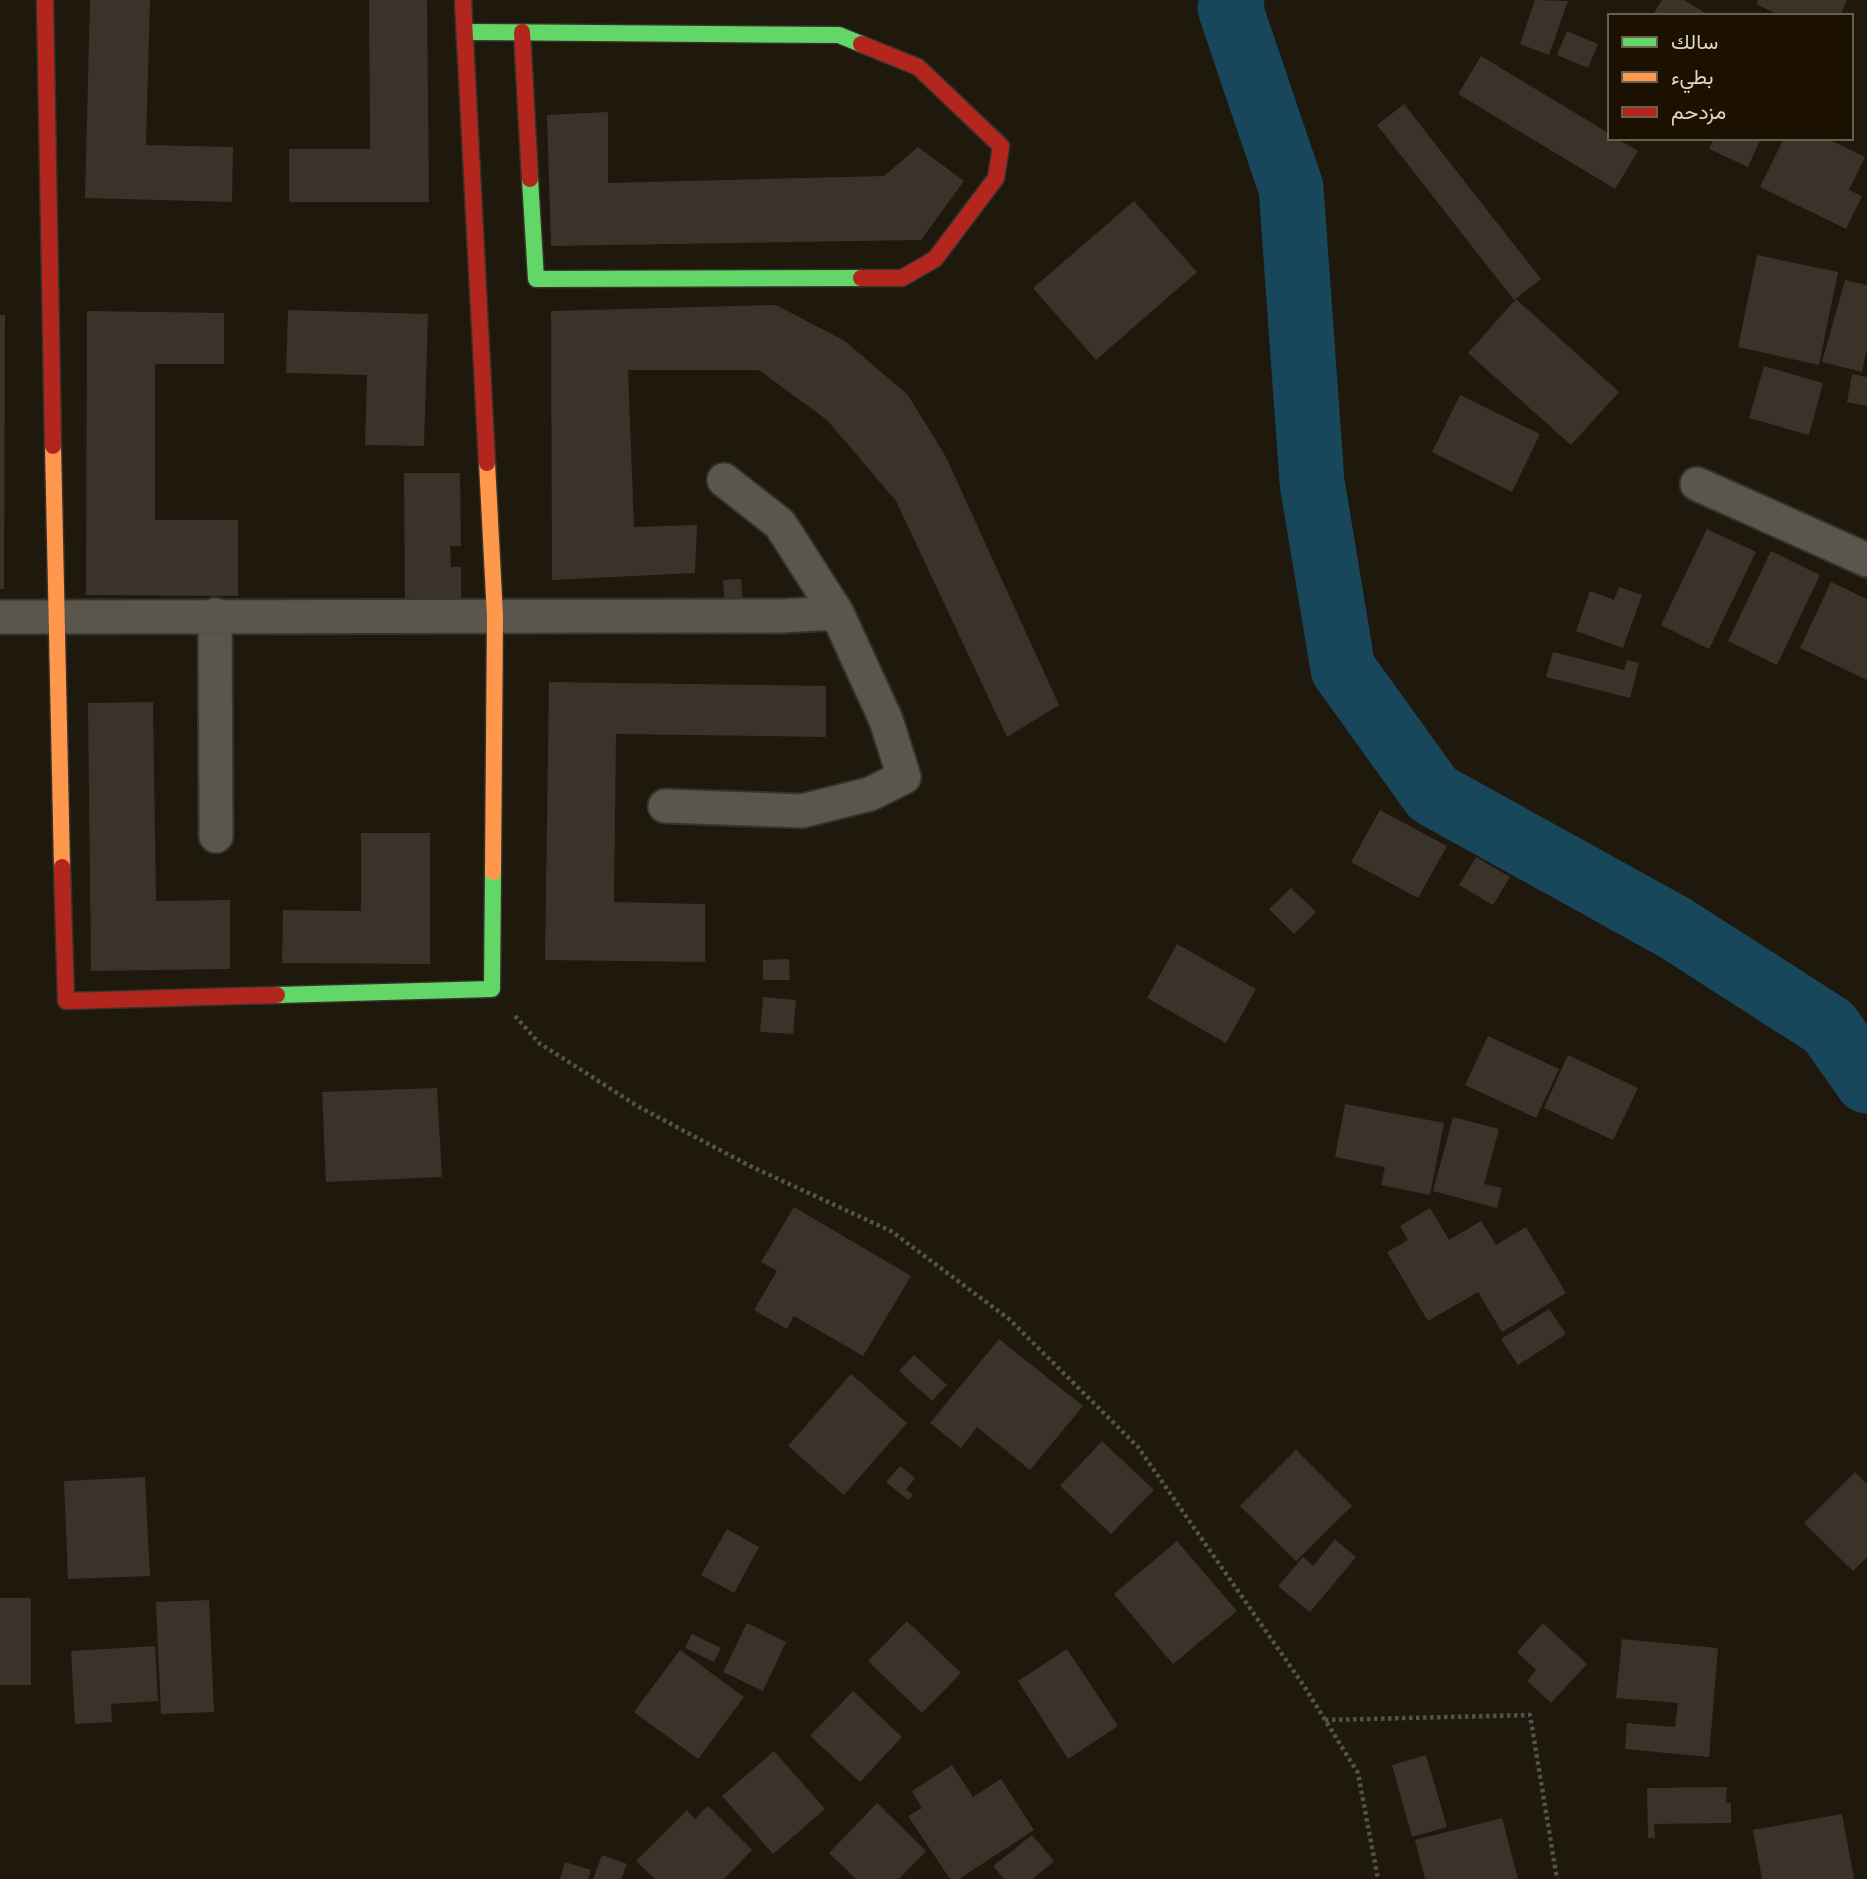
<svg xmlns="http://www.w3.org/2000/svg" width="1867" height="1879" font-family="Barlow,Vazirmatn,sans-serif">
<rect width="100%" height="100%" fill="#1e180d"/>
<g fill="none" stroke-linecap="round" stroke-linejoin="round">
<!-- river -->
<path stroke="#18475b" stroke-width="65" d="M1232 0 1230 8 1291 188 1312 482 1343 669 1433 794 1675 928 1829 1027 1867 1081"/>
</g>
<!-- building -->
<path fill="#393329" d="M90 0H150L146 145 233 147 232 202 85 198Z
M369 0H427L429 202H289V149H370Z
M1535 0 1568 1 1549 55 1520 44Z
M1662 0H1684L1710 16H1652Z
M1758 0H1847L1840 16H1781L1756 4Z
M1567 31 1598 44 1588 68 1557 55Z
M1481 56 1610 134V138H1616L1638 151 1615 189 1458 94Z
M1404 104 1541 279 1514 300 1377 125Z
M608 112V183L884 176 918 147 964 181 921 240 551 246 547 115Z
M1714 138H1761L1748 167 1709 149Z
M1784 138H1826L1865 157 1849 190 1862 196 1846 229 1760 187Z
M1134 201 1197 272 1096 360 1033 288Z
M1757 255 1838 272 1819 365 1738 347Z
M1845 280 1867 285V348L1862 372 1822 362Z
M1516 299 1619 392 1571 445 1468 353Z
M776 305 845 341 908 395 946 457 1059 705 1007 737 896 501 827 420 759 370H628L634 527 697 525 695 573 552 580 551 311Z
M288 310 428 314 424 446 365 445 367 375 286 373Z
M87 311 224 313V364H155V520H238V596L86 595Z
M0 315H5L4 589H0Z
M1764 366 1823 383 1809 435 1749 418Z
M1852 374 1867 377V406L1847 402Z
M1460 395 1540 434 1512 492 1432 452Z
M404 473H460L461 546H450L451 567H461V601L405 602Z
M1707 529 1756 552 1709 649 1661 625Z
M1771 551 1820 575 1777 665 1728 641Z
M741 579 743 604 725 605 723 580Z
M1831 582 1867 599V680L1800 648Z
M1619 587 1642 595 1623 648 1576 631 1590 591 1614 600Z
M1553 652 1624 670 1627 660 1639 663 1630 698 1546 677Z
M549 682 826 686V737L616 734 614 902 705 904V962L545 960Z
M153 702 156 901 230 900V969L91 971 88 703Z
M1380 810 1447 846 1418 898 1351 862Z
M361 833H430V964L282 963 283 910 361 911Z
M1476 857 1510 877 1493 905 1459 885Z
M1291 888 1316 912 1294 934 1269 909Z
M1177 944 1256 989 1226 1043 1147 998Z
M789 959 790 980H763V960Z
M763 997 796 1000 793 1034 760 1032Z
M1488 1036 1559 1069 1536 1118 1465 1085Z
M1568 1055 1638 1088 1613 1140 1544 1108Z
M437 1088 442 1177 326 1182 322 1092Z
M1345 1104 1444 1123 1430 1195 1381 1185 1385 1167 1335 1157Z
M1453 1117 1499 1129 1484 1184 1502 1188 1497 1208 1433 1191Z
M794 1207 911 1276 863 1356 794 1316 787 1329 754 1310 777 1271 761 1262Z
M1430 1208 1449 1240 1481 1221 1496 1245 1526 1227 1566 1293 1502 1332 1478 1292 1428 1321 1387 1252 1408 1240 1400 1226Z
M1549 1309 1566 1334 1518 1365 1501 1339Z
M999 1339 1083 1406 1030 1470 977 1427 961 1448 930 1423Z
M914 1355 947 1385 932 1401 899 1371Z
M851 1374 907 1423 844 1495 788 1446Z
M1102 1441 1154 1490 1111 1534 1060 1486Z
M1296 1450 1352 1506 1296 1561 1240 1506Z
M900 1466 915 1478 906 1490 913 1495 908 1500 886 1482Z
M1855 1472 1867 1484V1557L1853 1571 1804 1523Z
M145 1477 150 1576 68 1579 64 1481Z
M727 1529 759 1547 734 1593 701 1575Z
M1335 1539 1356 1557 1310 1612 1278 1586 1303 1557 1313 1566Z
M1177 1541 1237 1611 1173 1664 1114 1594Z
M0 1598H31V1685H0Z
M209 1600 214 1712 161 1714 156 1602Z
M907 1621 961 1673 922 1713 868 1661Z
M747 1623 786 1642 763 1691 723 1672Z
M1543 1623 1587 1664 1551 1703 1527 1681 1536 1670 1517 1652Z
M692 1634 721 1648 714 1662 685 1648Z
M1622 1639 1718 1648 1709 1757 1625 1749 1627 1723 1675 1727 1678 1703 1616 1698Z
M155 1646 158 1701 111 1704 112 1722 75 1724 71 1651Z
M1067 1649 1118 1726 1068 1759 1018 1681Z
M680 1650 744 1697 698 1759 634 1712Z
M853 1691 902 1737 860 1782 810 1736Z
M774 1751 825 1809 773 1854 722 1796Z
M1426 1755 1447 1827 1412 1837 1392 1765Z
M952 1765 973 1797 1001 1779 1034 1830 959 1879H950L908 1816 922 1808 912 1791Z
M1727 1787 1726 1803H1731V1823L1654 1824 1655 1838H1648L1647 1788Z
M877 1803 926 1851 899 1879H856L829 1853Z
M708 1806 752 1850 724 1879H655L636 1861 687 1810 695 1819Z
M1842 1814 1854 1879H1762L1753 1830Z
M1502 1818 1518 1879H1425L1415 1840Z
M1032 1835 1054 1861 1033 1879H1004L993 1866Z
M602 1855 627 1864 621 1879H593Z
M565 1862 591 1870 588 1879H560Z"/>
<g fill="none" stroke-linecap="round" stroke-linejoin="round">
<defs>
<path id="street" d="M1697 484 1867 560
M215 615 216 836
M0 617 781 616 837 613 780 524 724 480
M665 806 802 811 870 794 904 777 886 720 837 613"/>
<path id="fast" d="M465 32 839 35 861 44
M530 179 536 279 861 278
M277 995 492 989 493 872"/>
<path id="slow" d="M53 446 62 867
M487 463 495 616 493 872"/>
<path id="jam" d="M45 0 53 446
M463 0 487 463
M522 32 530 179
M861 44 918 67 1001 146 996 178 935 259 902 278H861
M62 867 66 1001 277 995"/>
</defs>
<!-- street casing -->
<use href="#street" stroke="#37332b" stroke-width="37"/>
<!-- fast casing -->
<use href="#fast" stroke="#37332b" stroke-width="19"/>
<!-- slow casing -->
<use href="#slow" stroke="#37332b" stroke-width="19"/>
<!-- jam casing -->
<use href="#jam" stroke="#37332b" stroke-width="19"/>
<!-- path -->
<path stroke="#56524a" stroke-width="4.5" stroke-dasharray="3.5 3.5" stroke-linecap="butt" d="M515 1016 539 1043 639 1107 748 1165 891 1231 1009 1319 1138 1447 1304 1686 1358 1773 1378 1879
M1325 1720 1530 1715 1557 1879"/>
<!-- street -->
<use href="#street" stroke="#5a554d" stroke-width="33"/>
<!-- fast -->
<use href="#fast" stroke="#63d668" stroke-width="16"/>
<!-- slow -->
<use href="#slow" stroke="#ff974d" stroke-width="16"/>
<!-- jam -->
<use href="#jam" stroke="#b3261e" stroke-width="16"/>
</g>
<!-- legend -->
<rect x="1608" y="14" width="245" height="126" fill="#1c1100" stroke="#695f50" stroke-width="2"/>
<rect x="1622" y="37" width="35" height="10" fill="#63d668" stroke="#695f50" stroke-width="2"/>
<text x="1671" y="49" font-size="21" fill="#ddd5c8">سالك</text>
<rect x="1622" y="72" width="35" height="10" fill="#ff974d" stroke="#695f50" stroke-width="2"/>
<text x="1671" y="84" font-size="21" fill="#ddd5c8">بطيء</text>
<rect x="1622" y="107" width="35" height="10" fill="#b3261e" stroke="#695f50" stroke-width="2"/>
<text x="1671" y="119" font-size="21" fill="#ddd5c8">مزدحم</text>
</svg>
